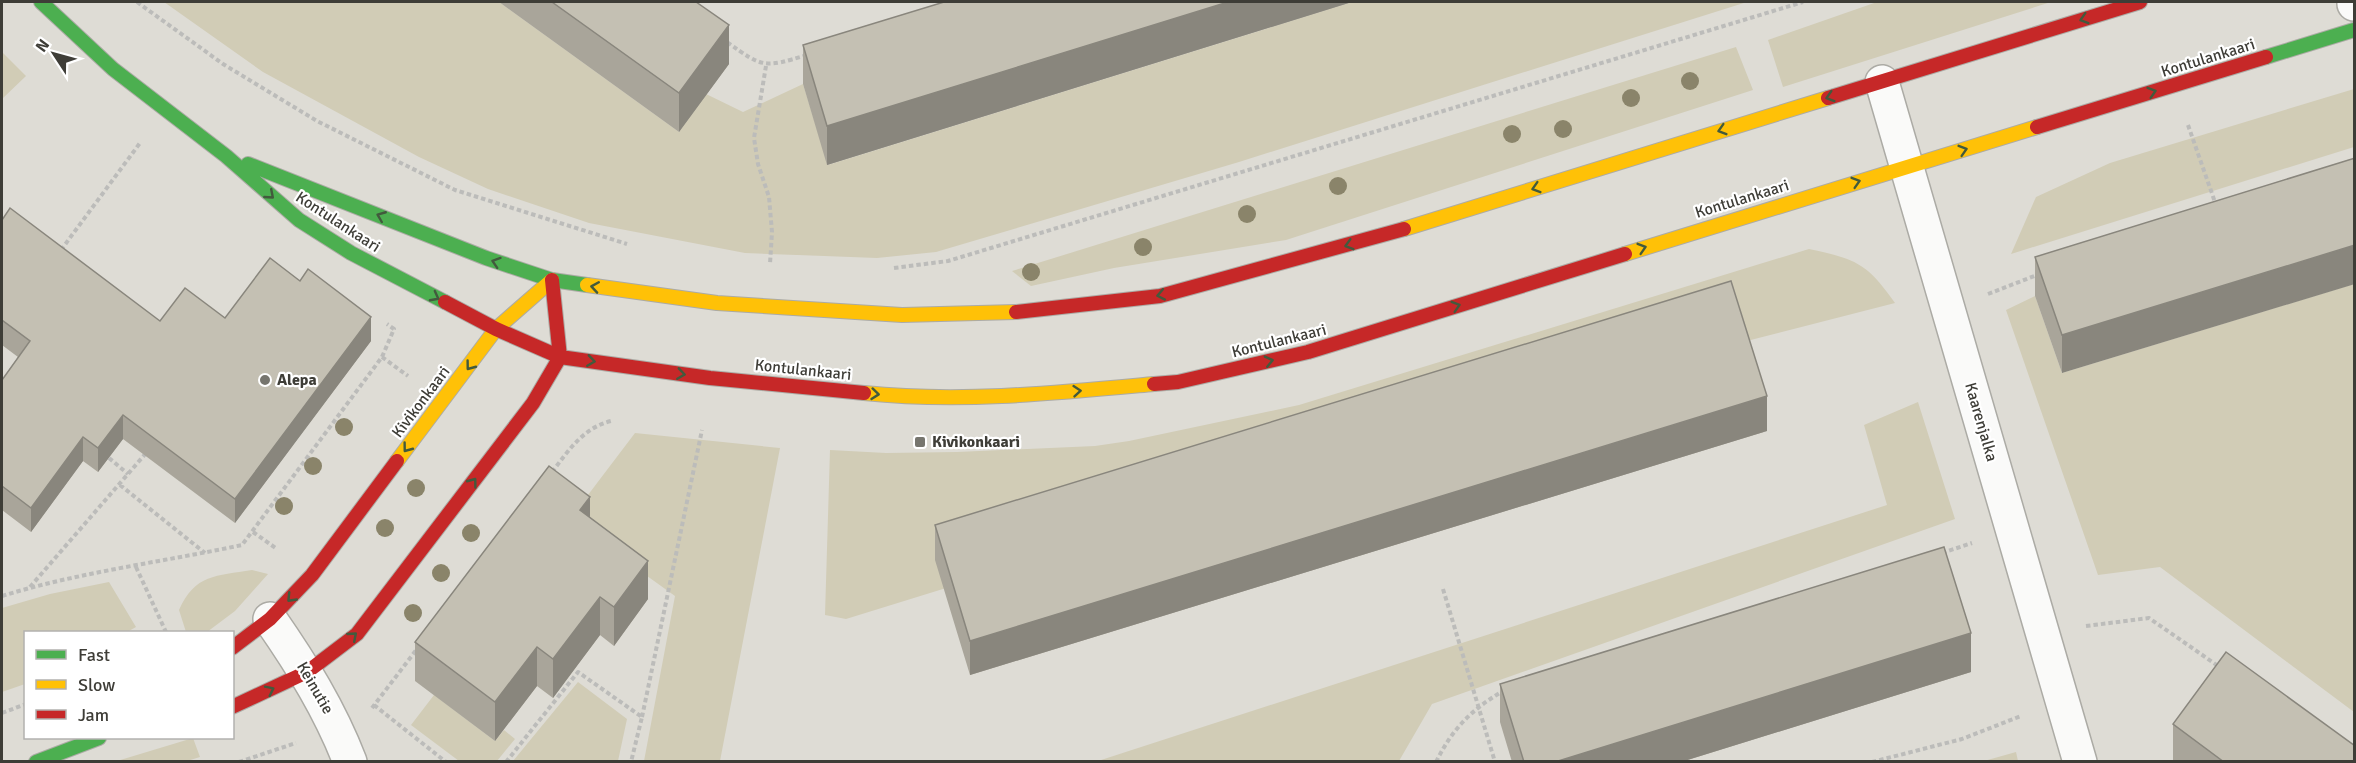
<svg xmlns="http://www.w3.org/2000/svg" width="2356" height="763" font-family="Signika,sans-serif">
<rect width="100%" height="100%" fill="#dedcd5"/>
<!-- green -->
<path fill="#d1ccb6" d="M164 2H499L679 132 706 94 743 112 803 84 828 165 1352 2H1747L1239 162 936 252 877 258 745 253 589 223 488 189 419 157 263 72Z
M1877 2H2051L1783 87 1768 40Z
M1736 47 1753 90 1286 240 1114 268 1031 286 1012 271Z
M2 52 26 76 2 99Z
M2354 89V147L2011 254 2036 197 2110 163Z
M1809 249C1856 259 1867 263 1895 303L1739 343 846 619 825 615 830 450 886 453 957 452 1095 446 1129 441 1299 405Z
M2354 284V712L2160 567 2098 575 2006 310 2035 296 2062 373Z
M1918 402 1955 519 1432 704 1399 761H1098L1887 505 1864 425Z
M635 433 780 448 720 761H644L675 596 569 520Z
M252 570 268 574 235 611 207 632H186L179 610C195 574 216 576 252 570Z
M109 582 136 627 127 632H26L25 684 2 692V608L50 594Z
M578 682 627 719 618 761H513Z
M434 695 495 741 504 730 515 739 497 761H459L411 725Z
M193 738 200 757 187 761H117Z
M2016 752 2018 761H1984Z"/>
<g fill="none" stroke-linecap="round" stroke-linejoin="round">
<defs>
<path id="street" d="M2354 2V4
M1882 82 2080 762
M270 619C302 665 330 710 350 762"/>
<path id="fast" d="M41 2 113 69 226 156 299 220 351 253 445 302
M2266 57 2354 30
M248 164 486 258 552 280 587 285
M36 762 99 738"/>
<path id="slow" d="M1404 229 1828 98
M1625 254 2037 127
M587 285 717 303 902 315 1016 312
M864 393C961 403 1057 393 1154 384
M397 461 496 329 552 280"/>
<path id="jam" d="M1828 98 2140 2
M2037 127 2266 57
M445 302 496 329 560 357 710 378 864 393
M1016 312 1160 296 1404 229
M1154 384 1178 382 1308 352 1625 254
M232 648 270 619 312 575 397 461
M232 707 307 672 357 634 533 403 560 357 552 280"/>
</defs>
<!-- street casing -->
<use href="#street" stroke="#acaba5" stroke-width="36"/>
<!-- fast casing -->
<use href="#fast" stroke="#acaba5" stroke-width="16"/>
<!-- slow casing -->
<use href="#slow" stroke="#acaba5" stroke-width="16"/>
<!-- jam casing -->
<use href="#jam" stroke="#acaba5" stroke-width="16"/>
<!-- path -->
<path stroke="#bcbcba" stroke-width="4" stroke-dasharray="4.5 3" stroke-linecap="butt" d="M137 2 223 64 317 121 455 190 627 244
M727 42C763 68 764 68 807 55
M766 66 754 138 758 164 769 197 772 232 770 264
M2188 125 2216 205
M61 250 140 143
M894 268 948 261 1803 2
M1988 294 2037 275
M382 357 408 376
M109 458 128 474
M552 472C569 450 583 428 611 421
M120 485 205 553
M253 532 277 549
M1942 553 1972 543
M136 567 166 632
M30 587 147 452
M1443 589 1495 762
M2 596C80 572 162 562 242 545L382 357 394 329 387 324
M2086 626 2149 618 2221 668
M374 705 446 762
M372 708 417 649
M2 713 26 704
M642 717 702 430
M239 762 296 743
M506 762 578 672 642 717 631 762
M1436 762C1453 728 1471 710 1503 691
M1872 762 1962 739 2021 716"/>
<!-- street -->
<use href="#street" stroke="#fafaf9" stroke-width="33"/>
<!-- fast -->
<use href="#fast" stroke="#4caf50" stroke-width="14"/>
<!-- slow -->
<use href="#slow" stroke="#ffc107" stroke-width="14"/>
<!-- jam -->
<use href="#jam" stroke="#c62828" stroke-width="14"/>
</g>
<!-- trees -->
<g fill="#8a846a">
<circle cx="1690" cy="81" r="9"/>
<circle cx="1631" cy="98" r="9"/>
<circle cx="1563" cy="129" r="9"/>
<circle cx="1512" cy="134" r="9"/>
<circle cx="1338" cy="186" r="9"/>
<circle cx="1247" cy="214" r="9"/>
<circle cx="1143" cy="247" r="9"/>
<circle cx="1031" cy="272" r="9"/>
<circle cx="344" cy="427" r="9"/>
<circle cx="313" cy="466" r="9"/>
<circle cx="416" cy="488" r="9"/>
<circle cx="284" cy="506" r="9"/>
<circle cx="385" cy="528" r="9"/>
<circle cx="471" cy="533" r="9"/>
<circle cx="441" cy="573" r="9"/>
<circle cx="413" cy="613" r="9"/>
</g>
<!-- wall -->
<path fill="#a9a59a" d="M499 2H696L729 64 679 132Z
M944 2H1352L827 165 803 84V45Z
M2355 158 2062 373 2035 296V257Z
M2 220 160 321 225 318 371 341 235 523 123 439 98 472 83 461 31 532 2 510V380L18 357 2 345Z
M1767 431 970 675 935 560V525Z
M590 517 648 599 614 646 600 635 553 698 537 686 495 741 415 681V642Z
M1971 672 1681 762H1512L1500 722V684Z
M2173 724 2355 762H2173Z"/>
<!-- shaded-wall -->
<path fill="#89867d" d="M1228 2H1352L827 165V126Z
M729 25V64L679 132V93Z
M2355 245V284L2062 373V335Z
M371 317V341L235 523V499Z
M1767 396V431L970 675V641Z
M123 415V439L98 472V448Z
M83 437V461L31 532V508Z
M590 497V536L580 510Z
M648 561V599L614 646V607Z
M600 597V635L553 698V659Z
M1971 633V672L1681 762H1555Z
M537 647V686L495 741V702Z"/>
<!-- building -->
<path fill="#c4c0b3" stroke="#89867d" stroke-width="1.5" d="M552 2H696L729 25 679 93Z
M944 2H1228L827 126 803 45Z
M2355 158V245L2062 335 2035 257Z
M10 208 160 321 185 288 225 318 270 258 300 281 308 269 371 317 235 499 123 415 98 448 83 437 31 508 2 486V380L30 341 2 320V220Z
M1731 281 1767 396 970 641 935 525Z
M549 466 590 497 580 510 648 561 614 607 600 597 553 659 537 647 495 702 415 642Z
M1944 547 1971 633 1555 762H1524L1500 684Z
M2226 652 2355 746V762H2224L2173 724Z"/>
<!-- one-way arrows -->
<defs><path id="oneway-chevron" d="M-2-3.5L2.5 0L-2 3.5" fill="none" stroke-width="1.6" stroke-linecap="round" stroke-linejoin="round" transform="scale(1.5)"/></defs>
<g stroke="#425a3d">
<use href="#oneway-chevron" transform="translate(2084 19) rotate(163)"/>
<use href="#oneway-chevron" transform="translate(2152 92) rotate(-17)"/>
<use href="#oneway-chevron" transform="translate(1830 97) rotate(163)"/>
<use href="#oneway-chevron" transform="translate(1722 130) rotate(163)"/>
<use href="#oneway-chevron" transform="translate(1963 150) rotate(-17)"/>
<use href="#oneway-chevron" transform="translate(1856 182) rotate(-17)"/>
<use href="#oneway-chevron" transform="translate(1536 188) rotate(163)"/>
<use href="#oneway-chevron" transform="translate(270 195) rotate(41)"/>
<use href="#oneway-chevron" transform="translate(381 216) rotate(-158)"/>
<use href="#oneway-chevron" transform="translate(1349 245) rotate(164)"/>
<use href="#oneway-chevron" transform="translate(1642 248) rotate(-17)"/>
<use href="#oneway-chevron" transform="translate(496 262) rotate(-162)"/>
<use href="#oneway-chevron" transform="translate(595 287) rotate(-171)"/>
<use href="#oneway-chevron" transform="translate(1161 295) rotate(169)"/>
<use href="#oneway-chevron" transform="translate(435 297) rotate(28)"/>
<use href="#oneway-chevron" transform="translate(1456 306) rotate(-17)"/>
<use href="#oneway-chevron" transform="translate(591 361) rotate(8)"/>
<use href="#oneway-chevron" transform="translate(1269 361) rotate(-13)"/>
<use href="#oneway-chevron" transform="translate(470 366) rotate(127)"/>
<use href="#oneway-chevron" transform="translate(681 374) rotate(8)"/>
<use href="#oneway-chevron" transform="translate(1077 391) rotate(-5)"/>
<use href="#oneway-chevron" transform="translate(875 394) rotate(6)"/>
<use href="#oneway-chevron" transform="translate(407 448) rotate(127)"/>
<use href="#oneway-chevron" transform="translate(473 482) rotate(-53)"/>
<use href="#oneway-chevron" transform="translate(291 598) rotate(134)"/>
<use href="#oneway-chevron" transform="translate(353 636) rotate(-41)"/>
<use href="#oneway-chevron" transform="translate(270 690) rotate(-26)"/>
</g>
<!-- markers -->
<g fill="#76756e" stroke="#fff" stroke-width="2">
<circle cx="265" cy="380" r="6"/>
<rect x="914" y="436" width="12" height="12" rx="3"/>
</g>
<g text-anchor="middle" dominant-baseline="central" stroke-width="4.5" stroke-linejoin="round" paint-order="stroke">
<!-- street labels -->
<g font-size="16" fill="#3e3d37" stroke="#fff">
<text transform="translate(2208 58) rotate(-17)">Kontulankaari</text>
<text transform="translate(1742 199) rotate(-17)">Kontulankaari</text>
<text transform="translate(338 222) rotate(33)">Kontulankaari</text>
<text transform="translate(1279 341) rotate(-14)">Kontulankaari</text>
<text transform="translate(803 370) rotate(6)">Kontulankaari</text>
<text transform="translate(421 402) rotate(-53)">Kivikonkaari</text>
<text transform="translate(1981 422) rotate(74)">Kaarenjalka</text>
<text transform="translate(315 688) rotate(60)">Keinutie</text>
</g>
<!-- poi labels -->
<g font-size="16" font-weight="bold" fill="#3e3d37" stroke="#fff" text-anchor="start">
<text x="277" y="380">Alepa</text>
<text x="932" y="442">Kivikonkaari</text>
</g>
</g>
<!-- border -->
<rect width="2356" height="763" fill="none" stroke="#3e3d37" stroke-width="6"/>
<!-- legend -->
<rect x="24" y="631" width="210" height="108" fill="#ffffff" stroke="#b2b1af" stroke-width="1.5"/>
<rect x="36" y="650" width="30" height="9" fill="#4caf50" stroke="#b2b1af" stroke-width="1.5"/>
<text x="78" y="661" font-size="18" fill="#3e3d37">Fast</text>
<rect x="36" y="680" width="30" height="9" fill="#ffc107" stroke="#b2b1af" stroke-width="1.5"/>
<text x="78" y="691" font-size="18" fill="#3e3d37">Slow</text>
<rect x="36" y="710" width="30" height="9" fill="#c62828" stroke="#b2b1af" stroke-width="1.5"/>
<text x="78" y="721" font-size="18" fill="#3e3d37">Jam</text>
<!-- north arrow -->
<g transform="translate(54 54) rotate(306)" stroke="#ffffff" stroke-width="4.5" paint-order="stroke">
<path d="M0-4.5L10 22L0 15L-10 22Z" fill="#3e3d37"/>
<text y="-9" font-size="16" font-weight="bold" text-anchor="middle" fill="#3e3d37">N</text>
</g>
</svg>
